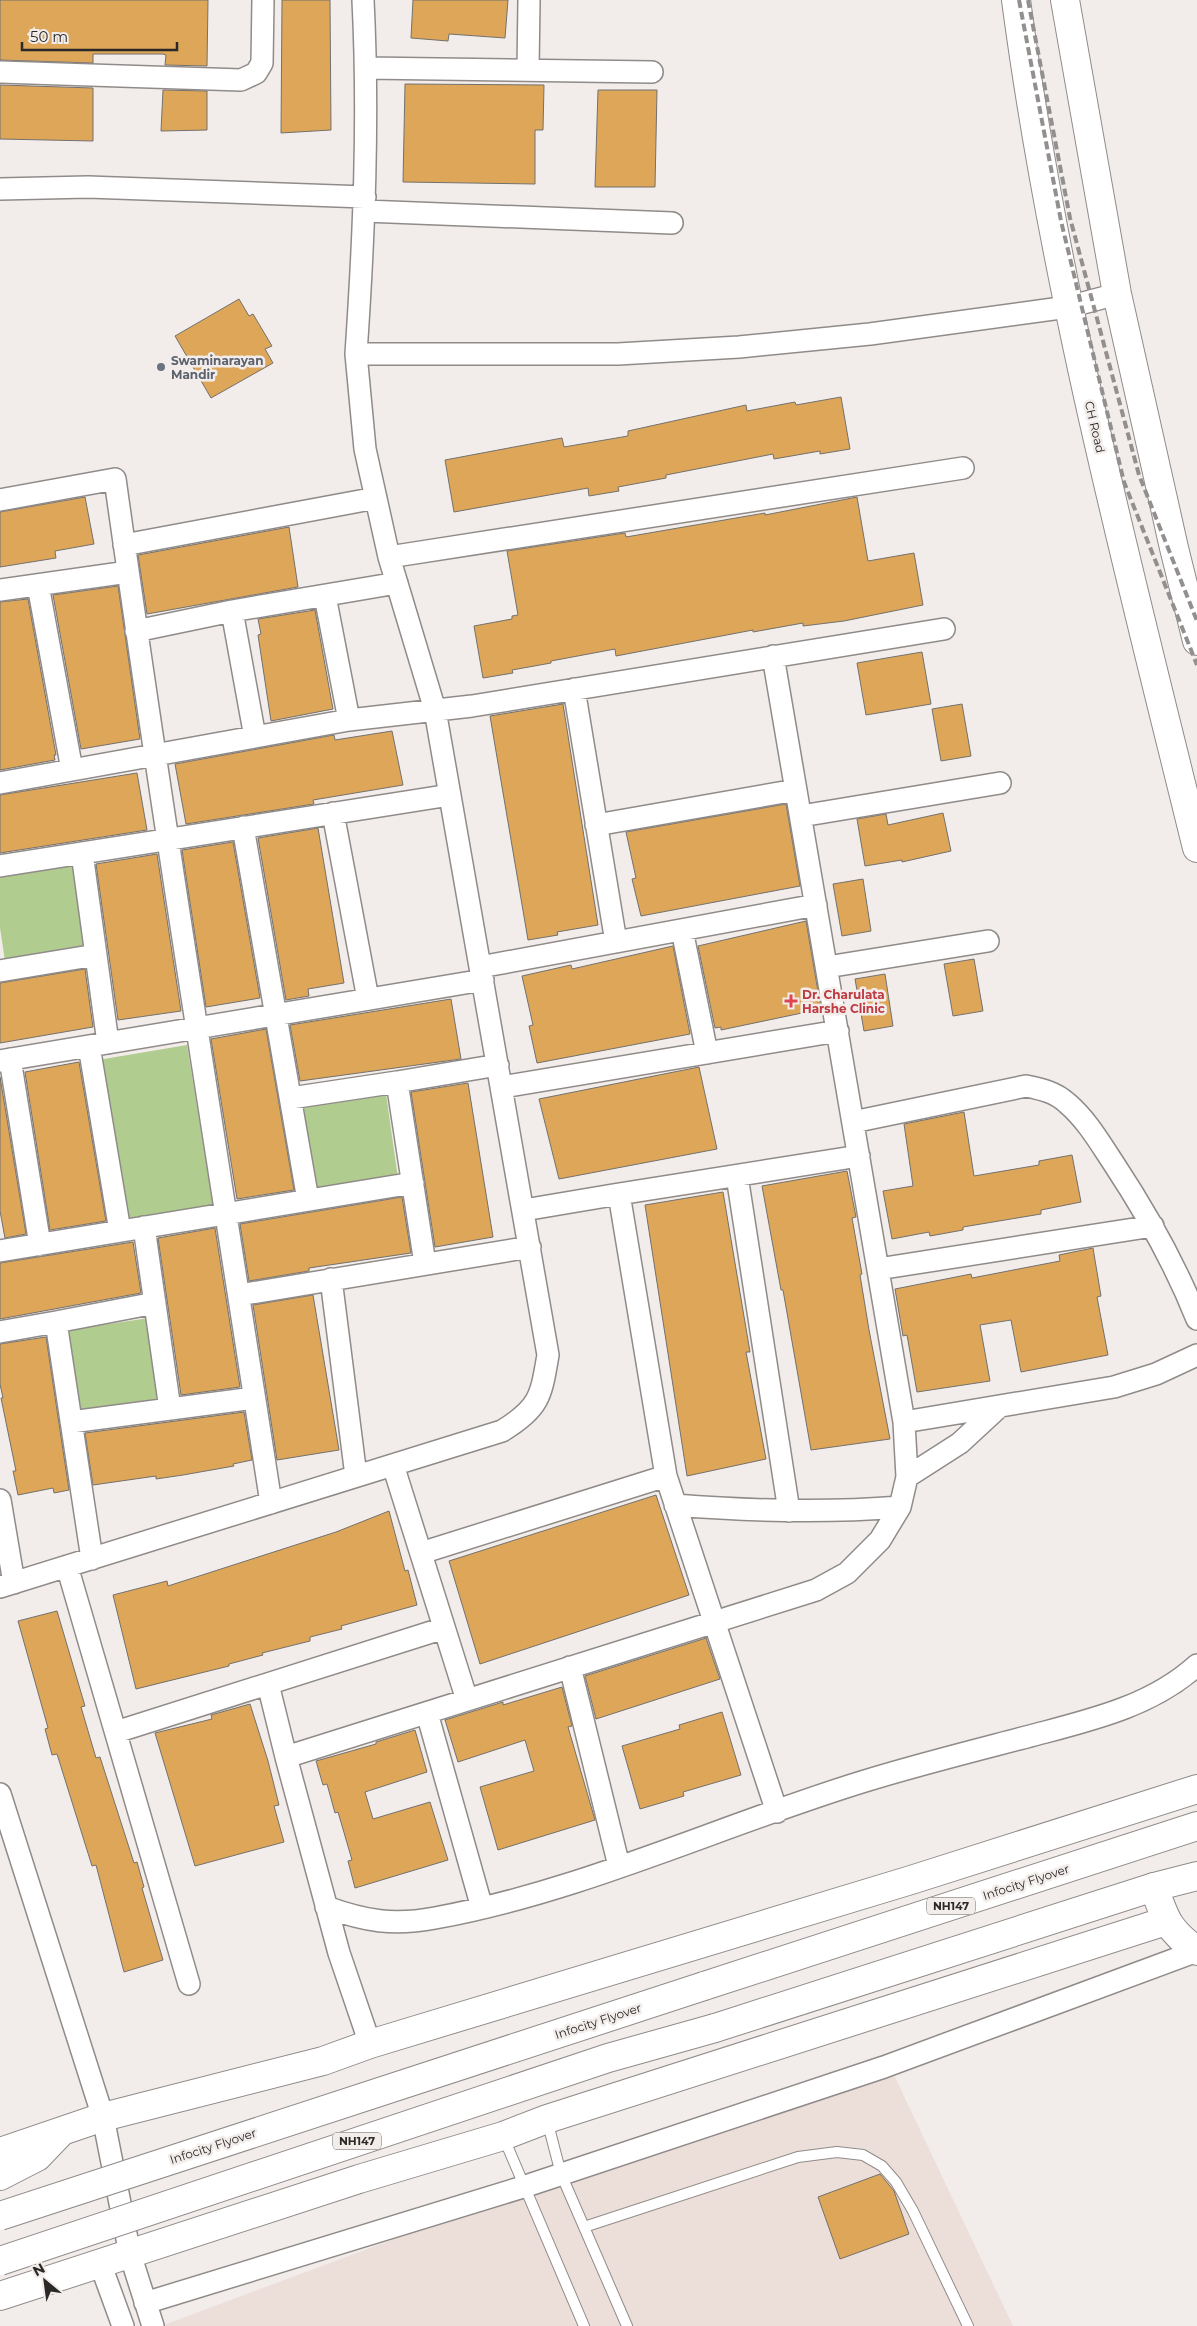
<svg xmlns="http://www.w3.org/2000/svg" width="1197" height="2326" font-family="Montserrat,sans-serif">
<rect width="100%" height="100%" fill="#f2edeb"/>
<!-- built -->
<path fill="#ecdfda" d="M885 2056 1013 2326H161Z"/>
<!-- green -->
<path fill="#b1cc8f" d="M77 864 89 949 5 961 0 928V876Z
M187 1045 213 1205 124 1219 98 1060Z
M386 1094 398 1178 314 1191 302 1107Z
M149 1318 160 1399 79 1411 68 1330Z"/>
<!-- building -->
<path fill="#dda659" stroke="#73716d" d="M0 0H208L207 66 165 65 166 55 163 54H93V63L0 60Z
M282 0H330L331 130 281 133Z
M413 0H508L505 38 449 34 448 41 411 38Z
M405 84 544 85 543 130H535V184L403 182Z
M0 85 93 88V141L0 139Z
M163 90 207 91V130L161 131Z
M598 90H657L655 187H595Z
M239 299 249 316 253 314 272 346 265 349 273 363 211 398 175 336Z
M841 397 850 449 820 454V451L774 459 773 454 666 475V478L618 487 619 491 589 496 588 488 454 512 445 460 562 438 564 447 628 436V431L746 405 747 411 795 402 796 405Z
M85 497 94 544 55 551 56 558 0 567V512Z
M857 497 868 561 914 553 923 605 844 621 803 626V623L753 632V630L616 656 615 649 551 661V663L512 670 513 673 483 678 474 626 512 619V616L518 615 507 551 625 533 626 537 765 513V515Z
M289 527 298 587 147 614 138 555Z
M118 586 140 739 81 749 53 595Z
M28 599 56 755H54L55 760 0 770V602Z
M315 610 333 709 271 721 258 635 261 634 258 619Z
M922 652 931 704 866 715 857 663Z
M563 704 598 925 557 932 558 935 528 940 490 716Z
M962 704 971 756 941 761 932 709Z
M392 731 403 785 313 800 314 804 186 824 175 764 334 735 335 740Z
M137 773 147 830 0 853V795Z
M786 804 800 886 641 916 632 879 636 878 626 832Z
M943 813 951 851 902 862V860L865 866 857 819 886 814 888 825Z
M318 828 344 983 308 989 309 996 286 1000 258 838Z
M233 842 260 998 206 1007 182 850Z
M157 854 181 1011 118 1020 96 864Z
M863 879 871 931 842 936 833 884Z
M806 921 821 1009 721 1030V1027L715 1028 698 946Z
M673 946 690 1034 537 1063 529 1026 533 1025 522 976 571 965 572 969Z
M974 959 983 1011 953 1016 944 964Z
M85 969 93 1027 0 1043V983Z
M885 974 893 1026 864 1031 855 979Z
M451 999 461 1059 300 1081 290 1025Z
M266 1029 294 1190 237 1199 211 1039Z
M79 1062 106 1221 50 1230 25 1072Z
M699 1067 717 1149 559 1179 539 1099Z
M0 1077 26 1234 5 1238 0 1211Z
M468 1083 493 1237 435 1247 411 1092Z
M964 1112 974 1176 1039 1165V1161L1072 1155 1081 1202 1041 1210V1214L963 1227V1230L930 1236 929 1232 892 1239 883 1191 913 1186 904 1124Z
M847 1171 856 1217 852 1218 862 1274 860 1275 869 1330 890 1439 811 1450 783 1290H781L762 1186Z
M723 1192 750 1352H746L766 1459 687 1476 645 1205Z
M402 1197 411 1253 309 1268V1271L249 1281 240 1224Z
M215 1228 240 1387 181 1395 158 1238Z
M133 1242 141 1293 0 1319V1263Z
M1093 1248 1101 1296 1097 1297 1108 1355 1021 1372 1011 1320 980 1325 990 1381 917 1392 907 1335 903 1336 895 1289 971 1274 972 1278 1060 1261 1059 1255Z
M313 1295 339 1450 277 1460 253 1305Z
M46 1337 69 1490 54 1493 53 1488 18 1495 13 1471H16L1 1398H3L0 1384V1344Z
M244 1412 252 1460 233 1464 234 1466 183 1475 156 1479V1476L93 1485 85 1433Z
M656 1495 689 1595 480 1664 449 1561Z
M389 1511 405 1571 408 1570 417 1605 341 1626 342 1629 310 1637V1641L262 1653 263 1655 229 1664V1666L136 1689 113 1595 167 1581 168 1586 336 1532Z
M57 1611 85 1706 81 1707 96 1758 100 1757 134 1863 137 1862 144 1887 142 1888 163 1960 124 1972 96 1865 92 1866 57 1754 52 1755 45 1729 48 1728 18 1621Z
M706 1638 720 1679 596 1719 585 1676Z
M562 1687 572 1726 568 1727 595 1820 498 1850 480 1787 534 1771 525 1740 458 1762 445 1720 503 1702V1705Z
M250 1704 268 1761 279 1805 274 1806 284 1842 195 1866 155 1733 212 1719 211 1715Z
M722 1712 741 1775 683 1792 684 1796 640 1809 622 1746 680 1729 679 1725Z
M415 1730 427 1772 365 1792 373 1819 430 1802 448 1860 355 1888 348 1861 352 1860 338 1812 335 1813 327 1784 323 1785 316 1761 376 1744V1742Z
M880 2174 894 2191 909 2234 840 2259 818 2197Z"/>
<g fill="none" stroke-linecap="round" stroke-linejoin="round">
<defs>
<path id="lane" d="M547 2120 561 2174 627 2326
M503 2136 584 2326
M584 2227 798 2157 837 2152 863 2155 882 2166 896 2182 913 2211 968 2326"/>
<path id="street" d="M366 68 652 72
M528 70 529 0
M0 72 241 80 256 73 262 63 263 0
M0 189 88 187 365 197
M365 211 672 223
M356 354C364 236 369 119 363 0
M0 500 115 479C163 821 218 1162 271 1503
M124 545 376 498
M389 557 963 468
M38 585 72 770
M0 590 128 572
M325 596 349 720
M232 611 255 737
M136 631 232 611 397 583
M574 689 616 942
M0 783 349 720 472 706 944 629
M333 813 368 999
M801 816 1000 783
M596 825 796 790
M243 827 308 1200
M82 853 108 1043
M0 866 450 795
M682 930 707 1053
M480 967 816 905
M827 967 988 941
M0 971 96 955
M89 1046 120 1231
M10 1059 40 1245
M0 1061 483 980
M502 1087 838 1031
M291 1098 397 1082
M853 1122 1026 1086C1041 1089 1055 1092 1067 1103 1087 1120 1100 1143 1114 1164 1147 1214 1175 1264 1197 1319
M737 1176 789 1511
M524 1210 619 1194
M144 1227 170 1409
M0 1251 413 1183
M425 1264 397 1082 498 1065
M878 1269 1153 1226
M331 1279 356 1476
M239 1295 530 1247
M56 1322 155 1303
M0 1332 56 1322 92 1559
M71 1422 254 1398
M904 1422 1114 1387 1156 1374 1197 1355
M393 1465 467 1700
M907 1477 960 1443 1000 1406
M0 1500 14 1583
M675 1505C750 1511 825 1513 900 1507
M421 1553 666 1476
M67 1566 189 1984
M0 1587 502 1431C540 1408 541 1396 548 1355L435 710 389 557 365 449 356 354H618L739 347 870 334 1068 307 1117 294
M570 1667 619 1866
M268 1684 286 1757
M427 1713 482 1908
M116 1732 444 1628
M0 1794 103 2117 130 2254 153 2326
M777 1812 666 1476 619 1194 859 1156
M326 1907C365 1921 393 1926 435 1918 583 1891 721 1825 865 1781 920 1764 977 1750 1034 1735 1091 1720 1152 1706 1197 1665
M370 2044 339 1953 286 1757 816 1590 847 1573 880 1540 900 1507 907 1477 904 1422 773 656
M100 2263 123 2326
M145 2303 523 2187 884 2067 1197 1951"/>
<path id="secondary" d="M1016 0C1054 287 1128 568 1197 848
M1065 0 1117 294 1174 548 1197 641
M1154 1887C1165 1919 1168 1930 1197 1951
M0 2152 103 2117 323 2061 370 2044 911 1880 1197 1789
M0 2296 359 2179 503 2136 547 2119 1166 1921"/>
<path id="highway" d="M704 1986 1197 1826
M715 2028 1154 1887 1197 1876
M0 2176 37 2157 61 2132"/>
</defs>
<!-- lane casing -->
<use href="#lane" stroke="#908b89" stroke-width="12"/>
<!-- street casing -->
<use href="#street" stroke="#908b89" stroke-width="24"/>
<!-- secondary casing -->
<use href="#secondary" stroke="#908b89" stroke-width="30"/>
<!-- highway casing -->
<use href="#highway" stroke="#908b89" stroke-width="30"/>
<!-- lane -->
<use href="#lane" stroke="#fff" stroke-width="10"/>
<!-- street -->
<use href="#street" stroke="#fff" stroke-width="21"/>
<!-- secondary -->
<use href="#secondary" stroke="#fff" stroke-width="28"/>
<!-- highway -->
<use href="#highway" stroke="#fff" stroke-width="28"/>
<!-- rail -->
<path stroke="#938f8e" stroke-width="4" stroke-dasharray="8 4" stroke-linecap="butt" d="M1019 0 1061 221 1124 482 1197 665
M1028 0 1070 218 1139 475 1197 621"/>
<defs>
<path id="highway-bridge" d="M0 2216 704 1986
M0 2261 608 2058 715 2028"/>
</defs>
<!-- highway-bridge casing -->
<use href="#highway-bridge" stroke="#908b89" stroke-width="30" stroke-linecap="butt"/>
<!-- highway-bridge -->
<use href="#highway-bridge" stroke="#fff" stroke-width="28"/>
</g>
<!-- markers -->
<circle fill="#6b7280" stroke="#f2edeb" stroke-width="2" cx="161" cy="367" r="5"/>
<path fill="#e0444e" stroke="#f2edeb" stroke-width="2" d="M788.5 993.5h5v5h5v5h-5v5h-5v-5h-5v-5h5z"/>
<g text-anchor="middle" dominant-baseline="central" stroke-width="5" stroke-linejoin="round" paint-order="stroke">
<!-- shield labels -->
<g fill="#f2edeb" stroke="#676462" stroke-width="1">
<rect x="927" y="1897.5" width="48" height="17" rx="4"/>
<rect x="333" y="2132.5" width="48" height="17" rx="4"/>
</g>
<g font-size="11" font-weight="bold" fill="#2b2928">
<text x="951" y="1906">NH147</text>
<text x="357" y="2141">NH147</text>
</g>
<!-- worship labels -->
<g font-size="12" font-weight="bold" fill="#5b616d" stroke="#f2edeb" text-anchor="start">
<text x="171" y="360">Swaminarayan<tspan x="171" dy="14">Mandir</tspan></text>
</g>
<!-- street labels -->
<g font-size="12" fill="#2b2928" stroke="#f2edeb">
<text transform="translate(1095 427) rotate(77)">CH Road</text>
<text transform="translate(1026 1882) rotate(-18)">Infocity Flyover</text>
<text transform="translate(598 2021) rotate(-18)">Infocity Flyover</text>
<text transform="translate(213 2146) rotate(-18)">Infocity Flyover</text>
</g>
<!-- health labels -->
<g font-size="12" font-weight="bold" fill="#be3a42" stroke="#f2edeb" text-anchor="start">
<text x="802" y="994">Dr. Charulata<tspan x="802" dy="14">Harshe Clinic</tspan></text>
</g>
</g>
<!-- north arrow -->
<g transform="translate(45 2281) rotate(331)" stroke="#f2edeb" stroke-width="4" paint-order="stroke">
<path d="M0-4L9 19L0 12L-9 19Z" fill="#2b2928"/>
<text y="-8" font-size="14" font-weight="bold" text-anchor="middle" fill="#2b2928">N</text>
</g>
<!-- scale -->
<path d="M22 42v8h155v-8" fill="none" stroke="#2b2928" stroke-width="2.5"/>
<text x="30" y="42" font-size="15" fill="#2b2928" stroke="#f2edeb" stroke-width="4" paint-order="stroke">50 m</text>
</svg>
